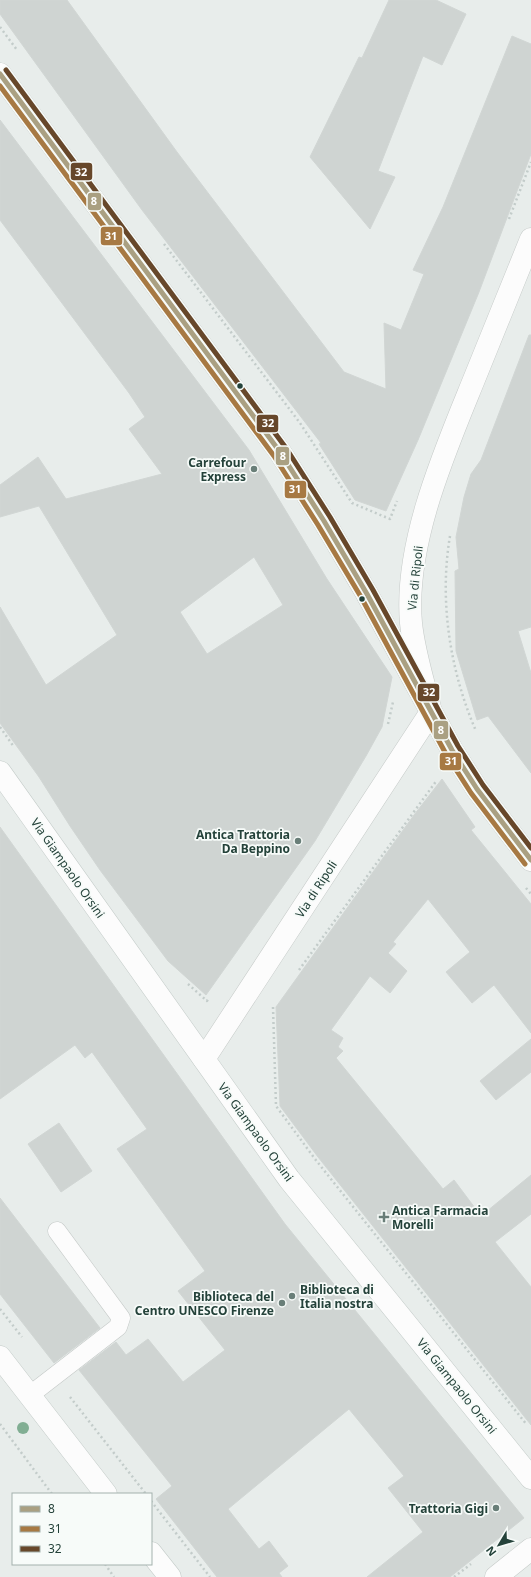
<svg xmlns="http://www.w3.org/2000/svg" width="531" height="1577" font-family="'Noto Sans',sans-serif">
<rect width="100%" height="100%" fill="#e8edeb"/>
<!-- building -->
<path fill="#cfd4d2" stroke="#d1d6d4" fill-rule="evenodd" d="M0 0H67L177 152 344 372 386 389 384 323 401 330 424 274 413 270 443 207 512 36 531 44V154L479 292 418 440 386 511 355 500 319 444 321 443 142 210 0 14Z
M389 0H436L466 14 442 65 423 56 378 171 395 177 370 229 310 157 359 57 362 58Z
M0 120 249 450 327 579 392 677 382 727 366 756 315 841 206 995 168 961 100 870 70 826 39 777 0 723V607L46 685 117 635 39 506 0 517V485L38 457 66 499 162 474 129 429 145 417 129 393 0 220ZM254 557 283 605 207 654 180 612Z
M529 335H531V627L518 631 531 673V773L488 716 477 720 456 651 455 571 459 569 456 537 464 497 471 474 481 460Z
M442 779 475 827 471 830 531 904V1033L494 985 472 1003 446 972 470 952 428 899 393 942 396 944 388 953 407 971 390 993 370 976 331 1030 343 1038 338 1047 343 1051 336 1058 443 1189 454 1180 481 1216 531 1175V1214L495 1242 531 1287V1425L318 1157 280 1106 276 1007 414 815Z
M0 827 285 1224 524 1518 450 1577H367L423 1532 388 1488 404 1476 349 1409 228 1509 259 1549 269 1541 288 1566 279 1573 282 1577H217L156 1499 172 1486 79 1370 116 1342 126 1355 148 1339 183 1382 225 1350 178 1291 205 1271 117 1149 147 1129 92 1052 85 1058 75 1045 0 1099Z
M531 1039V1072L496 1100 480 1081Z
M59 1123 92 1171 61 1192 28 1144Z
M0 1198 100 1328 54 1363 0 1294Z"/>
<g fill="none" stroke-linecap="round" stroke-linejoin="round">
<defs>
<path id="lane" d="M30 1395 118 1327 121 1318 57 1231"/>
<path id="street" d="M0 74 280 452 324 521 367 594 452 750 477 789 531 860
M204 1059 431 712C424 683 414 653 411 623 404 545 444 453 473 382 492 334 512 287 531 239
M496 1577 531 1549"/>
<path id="secondary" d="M0 772 289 1179 531 1478
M0 1357 106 1494
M151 1553 170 1577"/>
</defs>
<!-- lane casing -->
<use href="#lane" stroke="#c5cac8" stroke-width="19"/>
<!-- street casing -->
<use href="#street" stroke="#c5cac8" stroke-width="23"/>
<!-- secondary casing -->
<use href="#secondary" stroke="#c3cbc8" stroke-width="23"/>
<!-- path -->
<path stroke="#c3ccca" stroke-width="2.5" stroke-dasharray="2 3" stroke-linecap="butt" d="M0 27 17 50
M509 219 531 162
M164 244 300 423 352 503 390 519 397 501
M450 536C439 601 450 671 476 731
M388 724 393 702
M0 727 14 747
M526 888 531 894
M299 970 437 780
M188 984 207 1001 208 999
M273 1007 276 1106 315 1159 527 1425
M0 1309 22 1337
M70 1397 146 1494
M0 1424 52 1494
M151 1501 210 1577
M105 1564 114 1577
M454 1577 471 1564"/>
<!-- lane -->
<use href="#lane" stroke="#fcfcfc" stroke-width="18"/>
<!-- street -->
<use href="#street" stroke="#fcfcfc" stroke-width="22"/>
<!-- secondary -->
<use href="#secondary" stroke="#fcfcfc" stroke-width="22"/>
<defs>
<path id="bus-1" d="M0 74 280 452 324 521 367 594 452 750 477 789 531 860"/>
<path id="bus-2" d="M0 86 274 456 318 525 361 597 446 754 471 793 525 864"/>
<path id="bus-3" d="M6 70 286 448 330 517 373 590 458 746 483 785 531 848"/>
</defs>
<!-- bus-1 casing -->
<use href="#bus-1" stroke="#f7fbf9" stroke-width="8"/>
<!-- bus-2 casing -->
<use href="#bus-2" stroke="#f7fbf9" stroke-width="8"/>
<!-- bus-3 casing -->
<use href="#bus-3" stroke="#f7fbf9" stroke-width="8"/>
<!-- bus-1 -->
<use href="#bus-1" stroke="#aaa082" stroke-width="5"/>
<!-- bus-2 -->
<use href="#bus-2" stroke="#a77943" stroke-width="5"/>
<!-- bus-3 -->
<use href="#bus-3" stroke="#67472a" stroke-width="5"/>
</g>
<!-- trees -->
<circle fill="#81ae93" cx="23" cy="1428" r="6"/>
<!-- markers -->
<g fill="#24423a" stroke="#f7fbf9" stroke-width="1.5">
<circle cx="240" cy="386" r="3.5"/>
<circle cx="362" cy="599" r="3.5"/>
</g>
<g fill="#697e78" stroke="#f7fbf9" stroke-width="1.5">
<circle cx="254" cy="469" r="4"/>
<circle cx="298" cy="841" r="4"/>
<path d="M382 1211h4v4h4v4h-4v4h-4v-4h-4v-4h4z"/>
<circle cx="292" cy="1296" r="4"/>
<circle cx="282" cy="1303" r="4"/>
<circle cx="496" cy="1508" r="4"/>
</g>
<g text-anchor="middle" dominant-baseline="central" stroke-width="3.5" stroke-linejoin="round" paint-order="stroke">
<!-- poi labels -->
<g font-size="12" font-weight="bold" fill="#24423a" stroke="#f7fbf9" text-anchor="end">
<text x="246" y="462">Carrefour<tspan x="246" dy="14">Express</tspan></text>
<text x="290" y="834">Antica Trattoria<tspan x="290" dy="14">Da Beppino</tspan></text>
<text x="392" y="1210" text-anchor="start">Antica Farmacia<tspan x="392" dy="14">Morelli</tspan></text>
<text x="300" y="1289" text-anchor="start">Biblioteca di<tspan x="300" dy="14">Italia nostra</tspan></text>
<text x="274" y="1296">Biblioteca del<tspan x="274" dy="14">Centro UNESCO Firenze</tspan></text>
<text x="488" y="1508">Trattoria Gigi</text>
</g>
<!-- street labels -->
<g font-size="12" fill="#24423a" stroke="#f7fbf9">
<text transform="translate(415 578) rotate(-84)">Via di Ripoli</text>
<text transform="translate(68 868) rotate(55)">Via Giampaolo Orsini</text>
<text transform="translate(316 889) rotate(-57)">Via di Ripoli</text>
<text transform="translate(256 1132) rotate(54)">Via Giampaolo Orsini</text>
<text transform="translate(457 1386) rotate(51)">Via Giampaolo Orsini</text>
</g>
</g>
<g stroke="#f7fbf9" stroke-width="1.5">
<rect x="70" y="162" width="23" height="19" rx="4" fill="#67472a"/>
<rect x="87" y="192" width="15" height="19" rx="4" fill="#aaa082"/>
<rect x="100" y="226" width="23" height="20" rx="4" fill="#a77943"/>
<rect x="256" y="414" width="23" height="19" rx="4" fill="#67472a"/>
<rect x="275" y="446" width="15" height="20" rx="4" fill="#aaa082"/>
<rect x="284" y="480" width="23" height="19" rx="4" fill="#a77943"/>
<rect x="417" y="683" width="23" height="19" rx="4" fill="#67472a"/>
<rect x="433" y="720" width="16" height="20" rx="4" fill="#aaa082"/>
<rect x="439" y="752" width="23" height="19" rx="4" fill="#a77943"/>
</g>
<g font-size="11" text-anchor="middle" font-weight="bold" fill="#fff">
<text x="81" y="176">32</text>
<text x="94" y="205">8</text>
<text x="111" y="240">31</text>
<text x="268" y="427">32</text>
<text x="283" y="460">8</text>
<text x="295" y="493">31</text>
<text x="429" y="696">32</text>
<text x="441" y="734">8</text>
<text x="451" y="765">31</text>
</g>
<!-- legend -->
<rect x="12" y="1493" width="140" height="72" fill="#f7fbf9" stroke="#a3b1ad"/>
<rect x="20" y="1506" width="20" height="6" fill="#aaa082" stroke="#a3b1ad"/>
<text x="48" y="1513" font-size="12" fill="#24423a">8</text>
<rect x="20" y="1526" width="20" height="6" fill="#a77943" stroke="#a3b1ad"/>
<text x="48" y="1533" font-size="12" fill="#24423a">31</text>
<rect x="20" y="1546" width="20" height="6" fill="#67472a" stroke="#a3b1ad"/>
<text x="48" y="1553" font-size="12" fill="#24423a">32</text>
<!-- north arrow -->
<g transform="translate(499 1545) rotate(232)" stroke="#f7fbf9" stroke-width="3" paint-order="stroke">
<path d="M0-3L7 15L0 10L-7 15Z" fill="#24423a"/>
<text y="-6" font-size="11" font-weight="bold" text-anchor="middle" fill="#24423a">N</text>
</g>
</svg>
